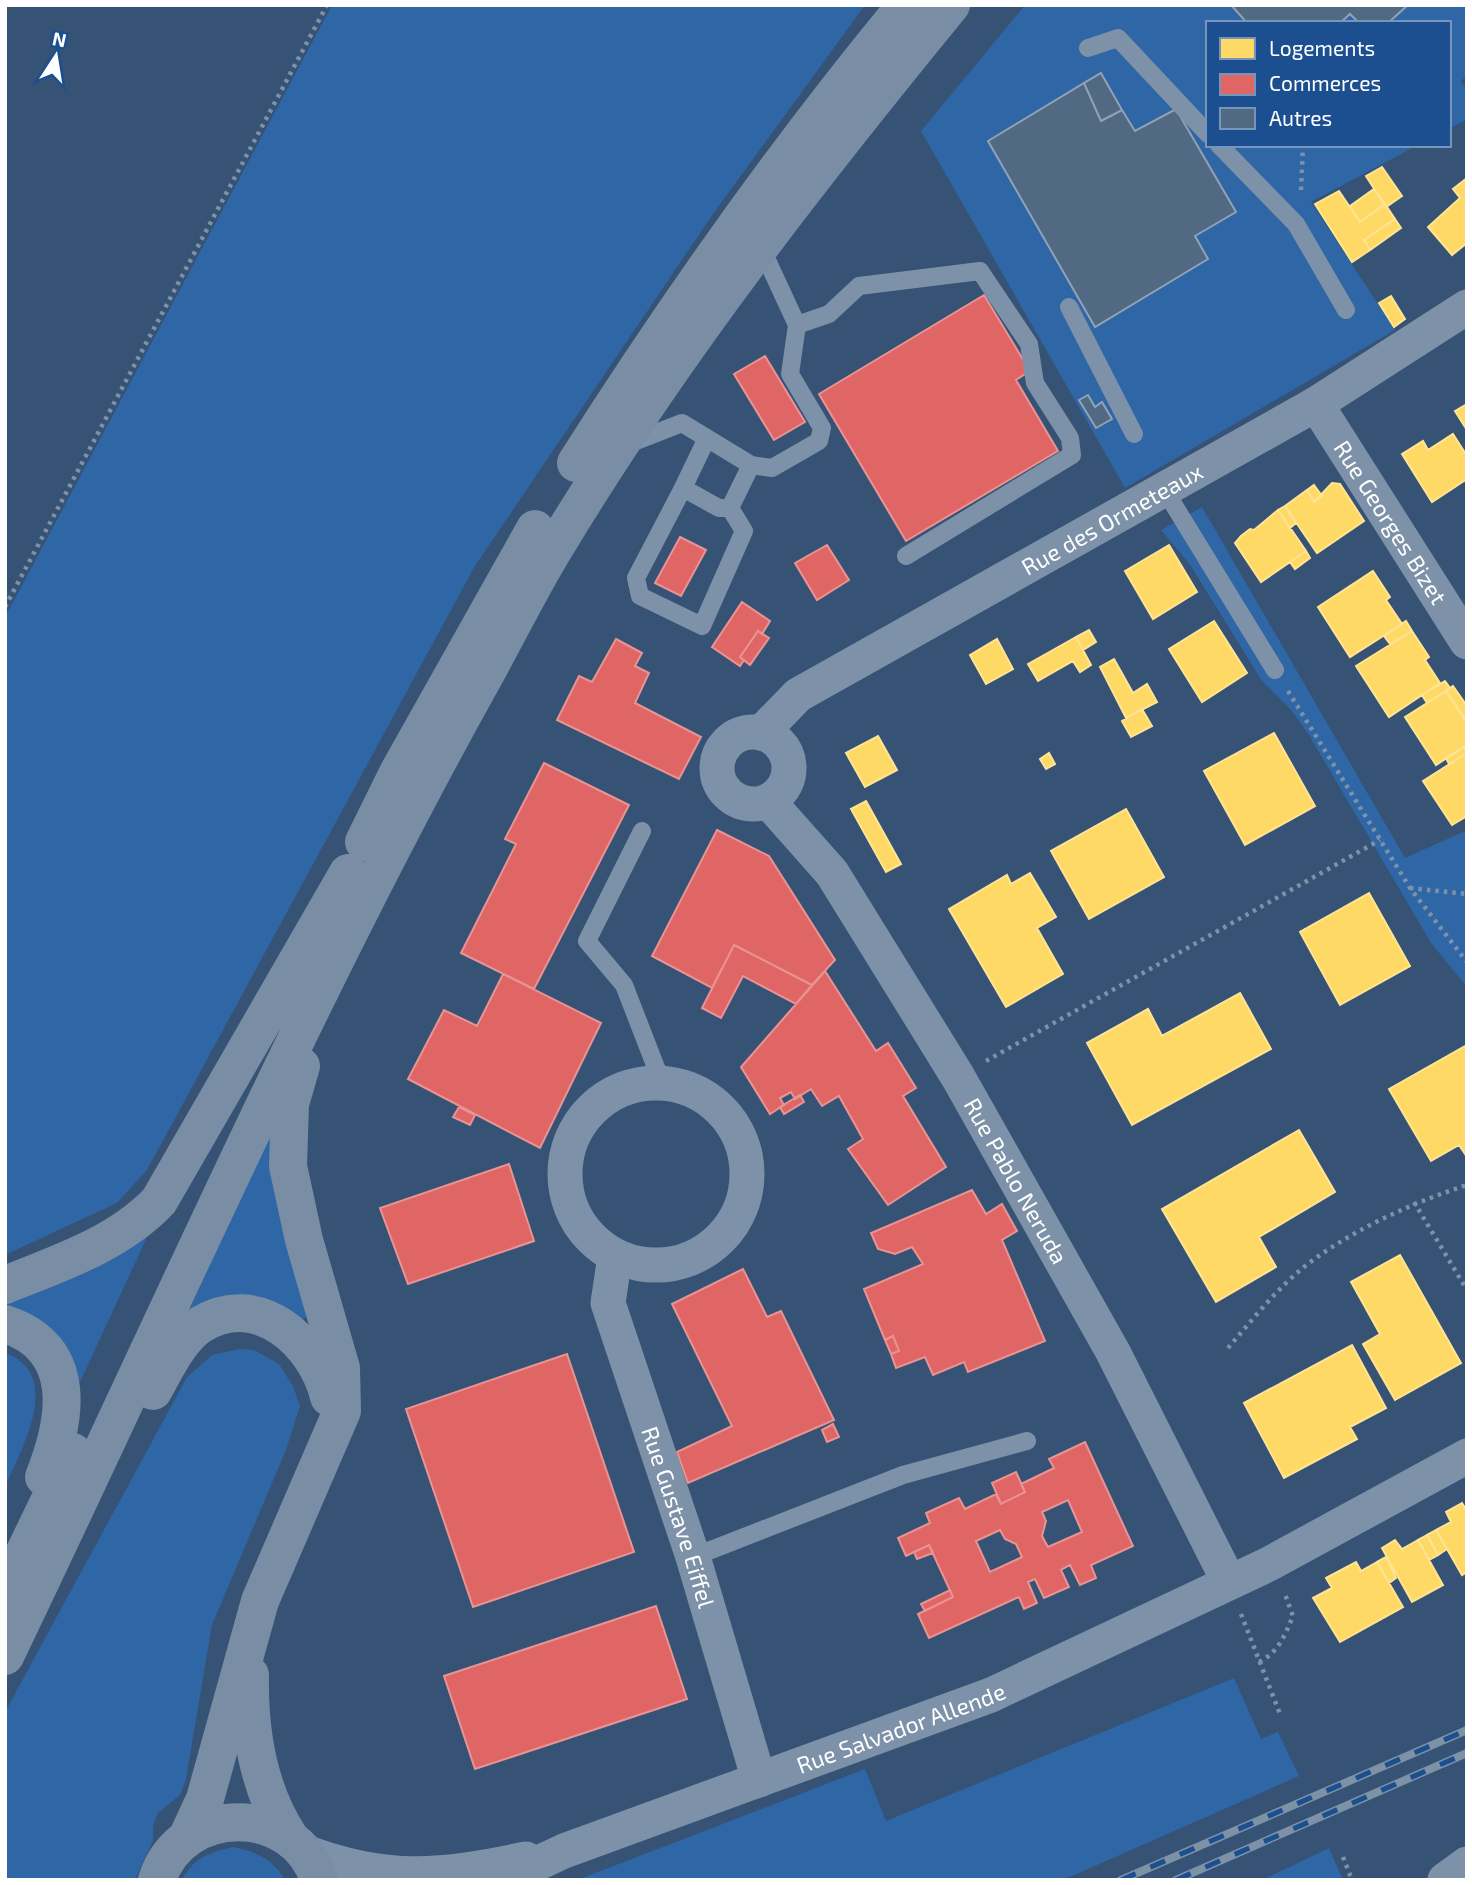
<svg xmlns="http://www.w3.org/2000/svg" width="1472" height="1885" font-family="'Exo 2',sans-serif">
<rect width="100%" height="100%" fill="#365274"/>
<!-- green -->
<path fill="#2f66a5" d="M332 5H865L713 214 475 566 147 1170 117 1203 5 1255V617Z
M1025 5H1467V76L1461 81 1467 90V119L1449 129V23H1208V145H1418L1311 202 1395 330 1125 488 921 131Z
M1202 507 1405 858 1467 830V987L1431 943 1309 735 1291 710 1262 681 1189 563 1161 530Z
M271 1131 307 1316 303 1320 187 1315Z
M154 1222 81 1380 74 1384 5 1311V1298Z
M239 1349 254 1350 279 1364 293 1386 300 1406 286 1450 212 1625 186 1779 180 1795 158 1813 153 1826V1841L135 1880H5V1712L187 1377 212 1355Z
M5 1353C65 1374 21 1450 5 1487Z
M1234 1678 1261 1739 1278 1732 1299 1776 1063 1880H577L865 1769 886 1821Z
M234 1847C256 1852 274 1859 285 1880H182C192 1858 212 1851 234 1847Z
M1329 1848 1343 1880H1262Z"/>
<!-- homes -->
<path fill="#ffd966" stroke="#ffe494" stroke-width="2" d="M1382 167 1402 196 1386 207 1366 176Z
M1467 178V243L1452 255 1428 227 1460 198 1453 189Z
M1374 189 1385 204 1360 222 1350 206Z
M1339 191 1360 222 1385 204 1395 219 1364 240 1370 250 1352 262 1315 204Z
M1395 219 1401 228 1370 250 1364 240Z
M1391 296 1405 319 1394 327 1379 303Z
M1467 404V430L1455 411Z
M1453 434 1467 456V479L1432 502 1402 454 1423 441 1428 450Z
M1332 483 1340 484 1364 521 1317 553 1285 506 1307 490 1314 502Z
M1314 485 1322 496 1314 502 1307 490Z
M1285 506 1296 523 1290 528 1278 510Z
M1278 510 1306 551 1261 582 1235 543 1241 536 1250 529 1254 530Z
M1169 545 1197 592 1153 619 1125 571Z
M1306 551 1310 558 1295 569 1290 562Z
M1373 571 1390 597 1386 600 1402 624 1350 657 1318 607Z
M1214 621 1247 673 1202 702 1169 649Z
M1406 621 1412 631 1390 644 1384 636Z
M1089 630 1096 642 1083 650 1076 637Z
M1412 631 1429 657 1425 660 1440 683 1389 717 1356 666Z
M1076 637 1091 665 1080 672 1073 661 1038 681 1028 664Z
M997 639 1013 669 986 684 970 655Z
M1114 659 1133 693 1147 684 1157 702 1126 718 1100 667Z
M1445 681 1450 688 1427 703 1422 695Z
M1453 686 1467 706 1466 722 1446 691Z
M1446 691 1467 722V745L1436 765 1405 717Z
M1142 709 1152 726 1131 737 1122 721Z
M1274 733 1315 806 1245 845 1204 771Z
M878 736 897 770 865 787 846 753Z
M1464 747 1467 753 1449 764 1446 758Z
M1049 753 1055 764 1046 769 1040 759Z
M1467 753V816L1452 825 1423 781Z
M866 801 901 864 886 872 851 809Z
M1126 809 1164 877 1089 919 1051 851Z
M1030 873 1056 917 1037 928 1063 974 1006 1007 949 909 1007 875 1011 884Z
M1369 893 1410 966 1340 1005 1300 932Z
M1240 993 1271 1049 1132 1125 1087 1043 1148 1009 1162 1036Z
M1467 1045V1157L1459 1145 1431 1161 1389 1089Z
M1299 1130 1335 1192 1259 1237 1276 1267 1216 1302 1162 1209Z
M1400 1255 1461 1363 1395 1400 1363 1344 1380 1334 1351 1282Z
M1352 1345 1386 1408 1350 1427 1357 1439 1284 1478 1244 1403Z
M1462 1503 1467 1511V1572L1462 1575 1436 1530 1451 1522 1446 1512Z
M1436 1530 1447 1549 1438 1555 1427 1535Z
M1427 1535 1438 1555 1429 1560 1418 1540Z
M1395 1540 1402 1549 1418 1540 1443 1585 1412 1602 1382 1548Z
M1386 1557 1396 1578 1389 1583 1377 1562Z
M1356 1562 1361 1571 1377 1562 1403 1607 1340 1642 1313 1598 1332 1588 1326 1578Z"/>
<!-- shops -->
<path fill="#e06666" stroke="#e99494" stroke-width="2" fill-rule="evenodd" d="M984 295 1030 371 1016 380 1058 451 906 541 819 394Z
M765 356 805 422 774 440 734 374Z
M680 537 706 550 681 596 655 583Z
M827 545 849 580 817 600 795 563Z
M742 602 770 621 762 634 758 631 740 657 744 660 740 666 712 647Z
M758 631 769 638 750 665 740 657Z
M616 639 642 653 635 666 649 673 635 703 701 737 679 779 557 720 579 676 592 682Z
M544 763 629 805 534 989 461 953 516 844 505 839Z
M717 830 769 856 835 960 812 985 734 945 712 988 652 956Z
M734 945 812 985 796 1004 743 976 721 1018 702 1008Z
M825 971 876 1051 888 1043 916 1088 903 1096 946 1167 888 1205 848 1149 863 1139 839 1096 822 1106 811 1089 795 1099 791 1092 780 1098 784 1105 770 1114 741 1067Z
M503 974 601 1023 540 1148 408 1079 444 1010 477 1026Z
M800 1095 804 1102 784 1114 780 1107Z
M459 1107 475 1115 470 1125 453 1117Z
M509 1164 534 1241 408 1284 380 1208Z
M972 1190 986 1214 1002 1204 1017 1231 1002 1240 1045 1341 968 1372 964 1362 933 1375 925 1357 896 1368 891 1354 899 1351 893 1336 885 1340 864 1289 923 1264 912 1247 895 1254 878 1249 871 1233Z
M743 1269 767 1317 781 1311 834 1420 688 1483 677 1452 732 1426 672 1304Z
M893 1336 899 1351 891 1354 885 1340Z
M567 1354 634 1552 473 1607 406 1409Z
M833 1424 839 1437 827 1442 822 1430Z
M1085 1442 1133 1546 1091 1565 1096 1578 1080 1585 1070 1565 1061 1570 1069 1587 1044 1598 1035 1579 1028 1582 1037 1603 1024 1609 1019 1597 929 1638 918 1614 953 1597 929 1545 906 1556 898 1538 930 1523 926 1513 959 1498 965 1509 996 1494 1001 1504 1025 1492 1021 1484 1054 1468 1049 1459ZM1068 1500 1082 1532 1048 1547 1042 1536 1046 1521 1042 1512ZM1000 1530 1005 1539 1016 1544 1022 1557 990 1572 976 1541Z
M1016 1472 1025 1492 1001 1504 992 1483Z
M929 1545 933 1553 917 1559 914 1552Z
M950 1590 953 1597 925 1611 921 1604Z
M656 1606 687 1699 475 1769 444 1676Z"/>
<!-- building -->
<path fill="#526984" stroke="#92a2b6" stroke-width="2" d="M1231 5H1408L1388 23H1359L1350 14 1340 23H1247Z
M1101 73 1122 110 1101 121 1084 83Z
M1084 83 1101 121 1122 110 1135 131 1176 109 1236 212 1195 236 1208 259 1095 327 988 141Z
M1088 395 1095 407 1102 402 1112 419 1096 428 1079 400Z"/>
<g fill="none" stroke-linecap="round" stroke-linejoin="round">
<!-- path -->
<path stroke="#7d92a8" stroke-width="4.5" stroke-dasharray="3.5 5" stroke-linecap="butt" d="M1301 190 1303 145
M5 607 327 5
M1288 691 1410 888 1467 962
M1410 888 1467 894
M986 1061 1380 840
M1414 1202 1467 1290
M1228 1348C1253 1319 1278 1287 1309 1263 1356 1228 1412 1203 1467 1185
M1241 1614 1280 1714
M1259 1662C1278 1653 1285 1635 1293 1616L1285 1594
M1343 1857 1352 1880"/>
<!-- service -->
<path stroke="#7d92a8" stroke-width="18" d="M1088 48 1118 38 1208 134
M1219 145 1296 224 1346 310
M1069 307 1134 434
M797 325 829 314 859 286 980 271 1029 344 1035 383 1070 438 1072 455 906 556
M707 438 683 488 719 508H730L751 465
M628 444 682 423 751 465 772 468 819 441 822 428 790 374 797 325 760 245
M683 488 636 578 640 596 702 626 744 531 730 508
M1164 489 1275 670
M642 831 587 941 624 985 662 1083
M693 1557 903 1475 1027 1441"/>
<!-- minor -->
<g stroke="#7d92a8" stroke-width="35">
<path id="s1" d="M1316 404 1467 642"/>
<circle cx="753" cy="768" r="36"/>
<path id="s2" d="M761 733 798 695 1316 404 1467 307"/>
<path id="s3" d="M768 801 832 873 958 1077 1113 1352 1229 1582"/>
<circle cx="656" cy="1174" r="91"/>
<path id="s4" d="M615 1256 608 1303 693 1557 759 1780"/>
<path d="M303 1851C387 1883 440 1877 526 1859"/>
<path id="s5" d="M502 1880 564 1851 991 1695 1269 1564 1467 1456"/>
<path d="M1445 1880 1467 1864"/>
</g>
<!-- secondary -->
<path stroke="#798da4" stroke-width="38" d="M576 463C677 304 786 150 906 5
M364 842 399 771 535 529
M5 1285C60 1263 118 1244 159 1201L348 873
M5 1324C79 1348 67 1419 44 1477
M153 1391C165 1370 179 1339 200 1325 258 1289 316 1342 329 1397
M5 1593 73 1452
M5 1656C162 1330 305 998 481 682 508 634 531 585 560 539 675 350 811 176 951 5
M250 1675C249 1731 258 1790 290 1838
M187 1838 205 1799 260 1601 342 1411 341 1368 304 1240 288 1166 290 1104 301 1066
M157 1880C182 1803 295 1803 319 1880"/>
<defs>
<path id="rail" d="M1121 1880 1467 1730
M1176 1880 1467 1753"/>
</defs>
<!-- rail casing -->
<use href="#rail" stroke="#7e92a7" stroke-width="8"/>
<!-- rail -->
<use href="#rail" stroke="#1b4f8f" stroke-width="5" stroke-dasharray="16" stroke-linecap="butt"/>
</g>
<g text-anchor="middle" dominant-baseline="central" stroke-width="7" stroke-linejoin="round" paint-order="stroke">
<!-- street labels -->
<g font-size="23" fill="#fff" stroke="#1b4f8f">
<text stroke="none"><textPath href="#s2" startOffset="413">Rue des Ormeteaux</textPath></text>
<text stroke="none"><textPath href="#s1" startOffset="140">Rue Georges Bizet</textPath></text>
<text stroke="none"><textPath href="#s3" startOffset="455">Rue Pablo Neruda</textPath></text>
<text stroke="none"><textPath href="#s4" startOffset="273">Rue Gustave Eiffel</textPath></text>
<text stroke="none"><textPath href="#s5" startOffset="427">Rue Salvador Allende</textPath></text>
</g>
</g>
<!-- border -->
<rect width="1472" height="1885" fill="none" stroke="#ffffff" stroke-width="14"/>
<!-- legend -->
<rect x="1206" y="21" width="245" height="126" fill="#1b4f8f" stroke="#7695bc" stroke-width="2"/>
<rect x="1220" y="38" width="35" height="21" fill="#ffd966" stroke="#7695bc" stroke-width="2"/>
<text x="1269" y="56" font-size="21" fill="#ffffff">Logements</text>
<rect x="1220" y="74" width="35" height="21" fill="#e06666" stroke="#7695bc" stroke-width="2"/>
<text x="1269" y="91" font-size="21" fill="#ffffff">Commerces</text>
<rect x="1220" y="108" width="35" height="21" fill="#526984" stroke="#7695bc" stroke-width="2"/>
<text x="1269" y="126" font-size="21" fill="#ffffff">Autres</text>
<!-- north arrow -->
<g transform="translate(56 56) rotate(12)" stroke="#1b4f8f" stroke-width="5" paint-order="stroke">
<path d="M0-5L12 26L0 18L-12 26Z" fill="#ffffff"/>
<text y="-10" font-size="19" font-weight="bold" text-anchor="middle" fill="#ffffff">N</text>
</g>
</svg>
